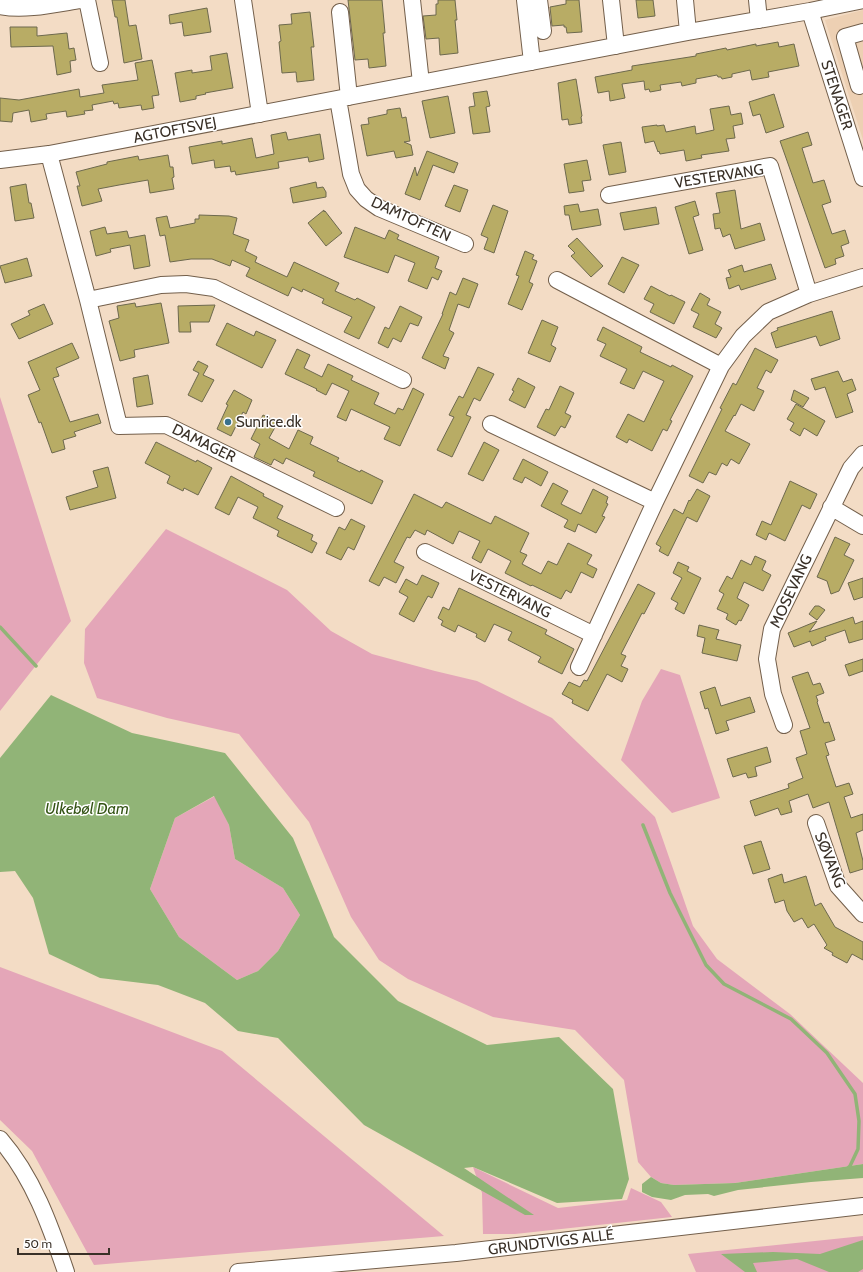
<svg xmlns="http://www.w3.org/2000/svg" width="863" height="1272" font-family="Cabin,sans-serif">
<rect width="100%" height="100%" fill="#f3dcc5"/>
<!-- built -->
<path fill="#edd0b3" d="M863 10V140L825 20Z"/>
<!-- green -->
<path fill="#e4a6b8" d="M0 397 71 621 0 711Z
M166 529 287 590 331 631 372 654 435 671 477 681 552 718 655 817 693 926 717 959 790 1014 863 1083V1164L735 1183 674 1185 661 1183 651 1177 638 1162 624 1080 575 1030 493 1017 408 979 379 960 351 917 309 822 239 734 167 718 97 698 84 663 85 629Z
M661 669 680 675 720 798 672 813 621 760 642 701Z
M215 796 229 825 235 859 283 888 300 915 278 951 258 971 237 980 179 937 150 889 175 818Z
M0 967 222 1051 444 1236 94 1265 32 1151 0 1120Z
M473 1167 558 1208 627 1200 631 1188 661 1202 672 1217 515 1234H483L482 1193Z
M863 1236V1272H696L688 1254Z"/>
<!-- water -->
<path fill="#91b477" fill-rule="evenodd" d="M51 695 132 733 225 753 293 838 334 937 398 1001 487 1045 559 1037 613 1089 629 1179 622 1199 557 1203 473 1167 464 1168 534 1215H525L364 1125 278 1038 238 1031 205 1003 158 985 100 978 49 954 33 898 15 871 0 872V758ZM214 796 229 825 235 859 283 888 300 915 278 951 258 971 237 980 179 937 150 889 175 818Z
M863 1164V1178L811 1182 738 1190 714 1196 708 1194 685 1195 671 1200 652 1197 642 1192V1184L651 1177 661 1183 674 1185 735 1183Z
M863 1240V1269L858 1272H829L797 1259 753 1263 757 1272H745L721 1254 773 1252 820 1254Z"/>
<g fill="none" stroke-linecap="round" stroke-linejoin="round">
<!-- stream -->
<path stroke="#91b477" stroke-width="3.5" d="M0 627 36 666
M643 825 670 893 706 965 724 984 791 1019 827 1053 855 1094 859 1121 858 1149 850 1166 847 1169"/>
</g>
<!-- building -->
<path fill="#b8ac65" stroke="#6d694e" d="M112 0H125L129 26 136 25 142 59 124 63 117 17H115Z
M348 0H382L385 33H383L386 66 369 68 368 59 355 60Z
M438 0H455L457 20H455L458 53 440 55 439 38 426 39 423 16 436 15V4H438Z
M566 0H579L582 32 567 33 566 27H564V25L552 26 550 7 566 4Z
M636 0H653L655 16 638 18Z
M207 8 211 32 184 36 182 22 170 24 169 15Z
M310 12 314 47H311L314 80 297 82 296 72 282 73 279 42 281 41 279 25 292 24 291 14Z
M10 27H37V36L67 33 69 49 74 48 76 60 70 61 71 72 57 75 53 46 11 47Z
M778 42 779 47 794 44 799 66 768 72 769 77 752 80 750 70 732 74V77L722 79 721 77H718L717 75 696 79V83L682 86 681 82 660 85 661 90 650 92 649 89 645 90 644 81 622 84 625 98 610 101 609 91 598 93 595 77 632 70V66L696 56V54L726 48 727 50 756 44V46Z
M227 53 233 88 205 93 206 94 196 96V99L180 102 175 73 192 70V73L212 70 210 56Z
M152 60 159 95 152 96 154 108 142 110 141 105 119 108 118 103 114 104 113 101 92 105 93 110 84 111 85 114 67 117 66 111 46 114 47 119 31 122 29 110 13 113 12 122 0 121V98L19 100 79 89 80 97 104 93 102 85 138 80 135 63Z
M576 79 582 116 581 117 582 123 569 125 568 119 562 120 558 83Z
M487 91 490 106 486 107 490 132 473 134 469 107 475 106 473 93Z
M774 94 784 127 766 133 760 114 753 116 749 102Z
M448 96 455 133 430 138 422 101Z
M729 106 731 115 741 113 743 124 733 126 735 138 726 139 729 151 701 155 702 158 686 161 684 150 660 154 659 151 658 152 654 141 645 143 642 127 657 125V126L664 125 666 132 695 126 696 134 714 130 710 109Z
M400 108 402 118 406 117 410 141 404 142 411 145 413 155 396 158 394 151 367 156 361 125 369 124 368 118 387 114V110Z
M286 132 288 140 320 134 324 159 309 162 308 157 278 162 279 168 236 175 235 171 231 172 230 166 215 168 214 160 192 164 189 147 222 141V144L252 138 256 158 274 154 271 135Z
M808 132 812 145 802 148 813 183 824 180 831 202 822 205 832 234 845 230 849 243 841 246 844 256 835 259 836 264 825 268 780 141Z
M621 142 626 172 609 175 603 145Z
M427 151 458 163 454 173 433 165 420 200 405 194 415 167 417 176Z
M168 155 170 167H173L174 177 172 178 174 189 150 193 148 180 119 185 98 189 102 201 82 206 77 186H80L76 172 107 164V162L138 156 139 160Z
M587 160 591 180 582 181 584 191 569 193 564 164Z
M316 182 317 188 323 187 326 192V197L293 203 290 188Z
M26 184 29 203H31L34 218 15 221 10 187Z
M454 185 468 190 460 212 445 206Z
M735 190 741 229 760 223 765 240 735 249 730 234 723 237 720 228 715 229 713 214 720 213 716 193Z
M695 201 699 215 693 217 703 250 689 254 675 207Z
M578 204 580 212 598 209 601 225 572 230 569 215H565L564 206Z
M493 205 508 211 494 253 484 249 488 238 481 235Z
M656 207 659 224 624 230 620 213Z
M324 210V212L325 211 342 233 326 246 308 223Z
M199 215 229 216 237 218 233 234 249 240 245 251 257 257 255 262 287 277 294 262 339 283 335 291 355 300 357 298 375 307 359 339 344 332 352 317 322 303 324 299 303 289 302 292 292 287 288 296 246 276 250 268 232 260 230 266 212 259H191L170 262 165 235 160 236 156 218 167 216 170 228 195 223V219H199Z
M105 227 107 234 127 231 129 238 145 235 150 266 134 269 130 245 110 249 111 252 96 256 90 231Z
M355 227 385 239 389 230 399 235 397 239 439 257 435 268 442 271 438 280 432 277 427 289 408 281 415 263 395 255 388 273 344 257Z
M577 238 603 266 591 277 571 256 575 253 568 246Z
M525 251 534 255 532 259 537 261 529 282 533 284 522 310 508 304 519 276 516 275Z
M622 257 639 265 624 293 608 284Z
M27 258 32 276 5 283 0 266Z
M771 264 776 279 741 290 739 285 729 289 726 278 731 277 728 270 742 265 744 272Z
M463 278 478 284 469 308 458 304 449 330 454 333 443 356 449 358 445 369 422 358 443 314H442L450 292 456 295Z
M651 286 670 296 671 295 685 302 674 324 650 312 654 304 644 299Z
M700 293 710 299 707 305 721 312 715 324 722 328 716 338 693 327 699 314 691 310Z
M135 303 136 307 161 303 169 343 134 350 135 357 120 361 109 321 119 318 117 306Z
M44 304 53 324 19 339 11 324 30 315 28 311Z
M215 305 209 322H190L191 332H179L178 306Z
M400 306 422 317 418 326 410 323 401 342 393 338 388 348 378 343 385 327 389 329Z
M832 311 840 339 820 346 816 336 776 348 771 333 778 330 777 328Z
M542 320 558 327 551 345 556 348 550 362 528 353Z
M227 323 254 336 256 331 276 340 262 368 216 345Z
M603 327 642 347 640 352 671 367 672 365 693 376 670 420 672 421 667 431 663 429 652 451 629 439 627 443 616 437 628 414 644 422 664 381 643 371 634 389 620 383 627 369 600 356 606 344 597 340Z
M72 343 79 358 56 368 59 376 53 378 70 422 98 414 101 423 74 432 76 436 63 440 65 449 52 453 41 422 39 423 28 395 40 390 28 362Z
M755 348 778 360 771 373 766 370 757 388 764 391 754 411 741 404 735 416 734 415 725 431 750 444 739 464 731 459 727 466 722 463 716 475 709 472 703 483 689 476 722 409 720 408 733 383 736 385Z
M297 349 310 355 304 368 322 377 328 364 353 376 351 380 379 393 374 404 395 414 398 408 403 410 413 388 424 394 400 446 384 439 390 427 351 409 346 421 337 417 349 391 332 383 326 395 316 390 317 389 285 374Z
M198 361 208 366 203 375 214 380 202 402 188 395 199 373 193 370Z
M478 367 494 374 480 401 474 398 466 415 471 417 452 457 437 450 454 417 449 415 459 396 463 398Z
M838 371 843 382 852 379 856 390 847 394 853 412 836 418 825 387 815 390 811 379Z
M148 375 153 404 137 407 133 378Z
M518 378 535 387 525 408 509 400 514 391 512 390Z
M560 386 574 393 565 413 571 416 565 428 561 426 555 436 537 427 546 409 549 410Z
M234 390 252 400 246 414 243 412 231 436 217 429 228 405 226 404Z
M794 390 809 398 803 407 791 400Z
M796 404 825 421 817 436 804 428 800 436 790 430 794 423 787 419Z
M263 415 278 422 269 438 289 449 298 430 313 437 310 444 339 458 337 461 360 472 361 470 383 481 372 504 313 476 315 472 286 458 283 464 274 459 271 465 254 457 260 444 251 439Z
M156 442 196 462 197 460 212 468 198 495 184 488 183 491 167 483 170 476 145 463Z
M484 442 499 450 483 481 468 474Z
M523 459 548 472 541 486 525 477 522 483 513 479Z
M108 467 116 498 70 510 66 497 98 487 93 471Z
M231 476 264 494 263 496 283 506 277 518 313 535 311 540 317 543 312 553 277 536 279 531 253 518 258 507 238 497 229 515 215 508Z
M790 481 817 494 810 509 802 505 785 541 769 533 766 540 756 535 762 521 771 525Z
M553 483 568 491 561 504 581 514 593 489 608 497 606 503 608 504 602 516 605 517 596 533 578 524 575 532 564 527 568 520 541 506Z
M697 489 710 496 697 522 687 517 668 556 659 551 661 547 656 544 674 509 683 514 689 500 690 501Z
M414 494 442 508 446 502 491 524 495 516 529 533 520 552 527 555 522 564 541 574 548 561 557 565 568 543 592 555 587 564 597 569 593 578 581 572 571 593 566 590 561 599 532 585 531 586 505 573 511 561 488 549 481 563 472 558 480 541 459 531 453 544 427 530 425 535 415 530 410 538 407 537 394 562 404 567 396 583 384 577 379 586 369 581Z
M351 519 365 526 354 550 348 547 341 560 326 553 339 527 345 530Z
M835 537 850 544 844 555 854 560 839 591 831 594 827 581 817 577Z
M755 556 766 561 762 570 771 575 763 591 744 582 737 598 749 605 741 621 739 620 736 625 726 619 728 614 717 609 724 594 719 591 727 576 732 579 741 560 751 565Z
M678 562 689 567 687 571 701 578 684 614 675 609 678 603 671 599 682 578 673 573Z
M422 575 439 583 432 598 428 596 414 622 399 614 408 597 399 592 406 579 417 585Z
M863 578V597L854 600 848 583Z
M638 584 655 593 644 614 642 613 621 654 626 656 621 666 628 669 622 682 607 674 588 711 572 703 573 700 562 694 569 682 580 687 584 680 587 681Z
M459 588 547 630 545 634 574 649 562 674 538 662 541 657 508 640 512 632 494 624 485 642 476 637 477 634 458 625 455 632 441 625 443 621 438 618 443 607 449 610Z
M815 606H819L825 610 817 620 809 614Z
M853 617 855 624 863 621V639L849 643 845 630 825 637 826 640 812 646 810 641 794 647 788 633 817 621 809 632Z
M699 625 719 630 716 639 741 645 737 661 702 653 705 638 697 636Z
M863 659V671L849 676 845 665Z
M808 672 813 685 820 683 824 693 816 696 818 701 817 702 824 723 829 722 835 740 825 743 829 755 826 756 836 787 849 783 853 794 844 797 851 818 863 814V830L856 833 863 861V869L850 873 829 802 813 808 808 794 789 801 792 812 781 815 778 808 755 816 750 801 789 788 788 784 803 778 796 758 807 754 800 731 810 728 792 677Z
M715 687 721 706 750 697 755 712 726 721 729 730 716 734 708 708 705 709 700 692Z
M767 747 771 762 755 767 757 776 748 778 746 773 733 777 727 759Z
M761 841 770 869 753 874 744 846Z
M782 874 784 883 806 876 815 906 821 903 835 927 863 942V960L852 954 847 963 832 955 833 953 824 948 827 945 814 924 808 928 802 918 794 922 787 911 784 900 775 903 768 879Z"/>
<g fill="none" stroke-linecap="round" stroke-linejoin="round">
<defs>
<path id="minor" d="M87 0 100 63
M243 0 260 114
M412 0 421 83
M525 0 532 62
M539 0 543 31
M611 0 616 46
M685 0 688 32
M757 0 759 20
M0 6C24 11 55 4 80 0
M810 11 863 178
M340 12 349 97
M859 86 845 37 863 32
M338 99 351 174 357 189 366 199 379 208 465 244
M49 154 88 300 119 426 166 425 336 508
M0 160 49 154 688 32 810 11 863 0
M609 195 770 166 809 294
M557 280 721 366
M88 300 161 285 186 284 214 288 403 380
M491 424 655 502
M831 507 863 526
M425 552 594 635
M579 667 655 502 721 366 743 336 768 312 809 294 863 277
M784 725 773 694 767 659 772 629 851 468 863 454
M816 823 838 886 863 914
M0 1139C33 1177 50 1225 66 1272
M238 1272 456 1253 863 1206"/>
</defs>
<!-- minor casing -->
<use href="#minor" stroke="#735f4b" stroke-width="18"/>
<!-- minor -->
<use href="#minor" stroke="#fff" stroke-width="16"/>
</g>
<!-- markers -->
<circle fill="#3a718c" stroke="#fff" stroke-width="1.5" cx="228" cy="422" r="4"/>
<g text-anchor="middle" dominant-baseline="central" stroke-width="3" stroke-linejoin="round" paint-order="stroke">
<!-- street labels -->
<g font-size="15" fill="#393027" stroke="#fff">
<text transform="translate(837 95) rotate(72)">STENAGER</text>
<text transform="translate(175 130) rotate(-11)">AGTOFTSVEJ</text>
<text transform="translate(719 176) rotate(-9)">VESTERVANG</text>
<text transform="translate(411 219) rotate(25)">DAMTOFTEN</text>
<text transform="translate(204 443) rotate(26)">DAMAGER</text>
<text transform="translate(791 591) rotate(-65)">MOSEVANG</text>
<text transform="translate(510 594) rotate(26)">VESTERVANG</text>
<text transform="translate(830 860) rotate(68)">SØVANG</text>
<text transform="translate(551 1242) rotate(-7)">GRUNDTVIGS ALLÉ</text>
</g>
<!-- poi labels -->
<g font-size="15" fill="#393027" stroke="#fff" text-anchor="start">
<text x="236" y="422">Sunrice.dk</text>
</g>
<!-- water labels -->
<g font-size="16" font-style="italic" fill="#335314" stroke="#fff">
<text x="87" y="808">Ulkebøl Dam</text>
</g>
</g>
<!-- scale -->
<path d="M18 1248v6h91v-6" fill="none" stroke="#393027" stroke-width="2"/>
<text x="24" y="1248" font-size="12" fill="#393027" stroke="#ffffff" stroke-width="3" paint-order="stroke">50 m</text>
</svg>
